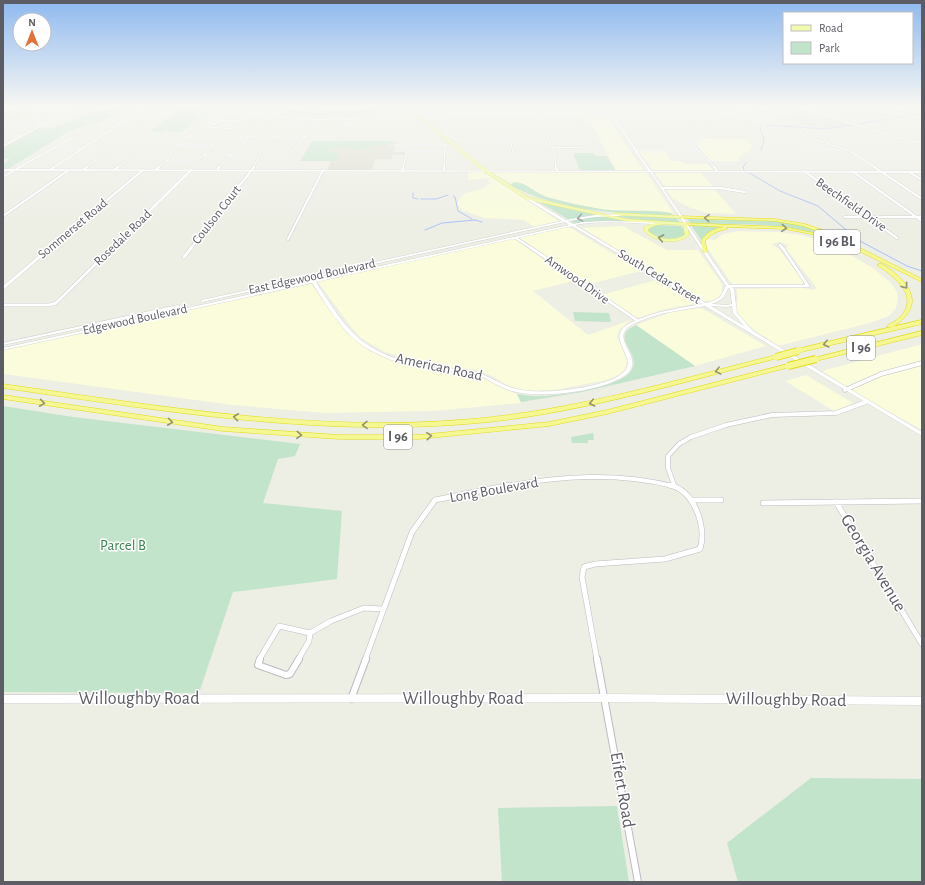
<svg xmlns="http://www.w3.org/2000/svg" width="925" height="885" font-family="'Alegreya Sans',sans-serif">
<rect width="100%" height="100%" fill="#edeee4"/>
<!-- commercial -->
<path fill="#fafcdb" d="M586 114H606L643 170H616Z
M701 139H745L753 145 749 151 738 157 740 161H711L698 147 697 142Z
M664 150 672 161H682L685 164H708L713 170H653L639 151Z
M468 171 483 172 559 221 535 227 524 220 484 218 462 210 457 204 461 196 469 192 482 189 490 183 488 181 490 179 489 178 468 180Z
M492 172H646L674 214 672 215 612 213 548 201 528 194Z
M658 172H700L714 188 665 187 655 173Z
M666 189H714L736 214 707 213 691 208 673 199Z
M623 226 667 250H698L722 284V294L713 301H703L582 228Z
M567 227 571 228 641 271 586 285 520 238Z
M737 231 780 232 801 235 822 241 840 249 873 268 891 283 897 292 898 299 896 308 889 316 870 323 778 346 754 330 739 316 735 308 738 298 736 289 804 288 813 290 817 288 786 249 788 245 779 242 772 244 779 249 803 281V284H732L708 249 705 241 706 239 715 240 723 234Z
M512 239 516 240 574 281 533 291 588 335 631 320 620 329 617 336 627 361 625 369 620 374 607 380 555 390 525 391 509 386 490 375 475 370 433 365 409 360 383 351 361 338 351 327 318 282Z
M656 280 692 302 693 304 662 310 637 318 601 295Z
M309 284 312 285 347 334 370 351 391 360 411 366 481 377 502 388 517 394 521 403 434 411 324 413 232 405 3 374V350Z
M700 308 705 310 766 346 695 366 636 325 671 312Z
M922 344V430L859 395 822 371Z
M806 375 853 403 834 411 785 381Z"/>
<!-- industrial -->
<path fill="#dfdfd8" d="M789 106 849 125 829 128 809 126 778 117 790 114 772 109Z
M851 106H868L897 116 882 118 872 115 859 117 830 109Z"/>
<!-- education -->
<path fill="#ddded2" d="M3 110 34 111 16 120H3Z
M312 141H397L396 144H391V146H395L394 152H405V155H393L392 159H375L372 170H327L331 161H300Z"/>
<!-- green -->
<path fill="#c2e4cb" d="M183 106H212L181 132H150Z
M113 107 122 108V112L100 122 69 131 8 169H3V164L10 159 3 158V148L39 128H54L87 114Z
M369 107H378L379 109 376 112H371L370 115 279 116 286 110 276 109H299V111L322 114 326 110H356Z
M313 141H373V143L374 141H390L389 145H373L372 147 355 150 350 147 328 150 340 157 334 161H301Z
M573 153H594L596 156H607L615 170H580Z
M514 182C526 182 535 193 547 197 564 202 583 206 601 209 617 212 664 209 674 214L667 216C614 213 558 211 510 185Z
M542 202 598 214 568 219 540 203Z
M613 215 676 217 680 223 628 219Z
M603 216 631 222 598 221 575 224 571 221Z
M686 218C725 219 768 216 805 226 825 232 846 243 864 253 844 248 827 235 807 231 770 222 729 225 691 223Z
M656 225 681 226 685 231V235C676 240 651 242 648 229Z
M691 225H692L729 227 710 232 701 240Z
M573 312 609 313 611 322 575 321Z
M636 325 695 366 582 392 521 402 517 394C525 395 533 397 541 396 561 396 620 387 631 371 644 353 607 338 636 325Z
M3 406 73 417 300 444 295 456 278 459 263 503 342 511 337 579 233 592 199 693 3 692Z
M593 433 594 440H588V443H572L571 437Z
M811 778 922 779V882H738L727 843Z
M617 806 629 882H502L498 808Z"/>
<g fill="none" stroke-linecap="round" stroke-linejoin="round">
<!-- stream -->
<path stroke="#a8c0fa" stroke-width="1" d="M914 115 922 111
M858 124 911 115
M767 125 827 129 853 125
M761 150 764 139 760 129 762 125
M744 170 743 167 746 163
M748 172 780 191 818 206 858 240 907 266 922 271
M413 193V198L418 199
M453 196 455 197 458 211 472 219
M421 199H436L448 195
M475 220 482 222
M425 230 442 223 475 220"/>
<defs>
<path id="street-far5" d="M503 106 514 157
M537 106H577L582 113
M794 106 910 141 922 143
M672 107 684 118
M3 110 67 112
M447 113H610
M539 113 555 156 556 168
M733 114 761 123
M260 115 283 112
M132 116H167
M614 118H695L782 106
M695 118 708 132 706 136 694 142V146L715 168
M354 119 352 122 342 126 336 137H275L297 120Z
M206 123H216
M3 124H45
M209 127 231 129 241 121 220 120
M788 130 850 151 876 168
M445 133 459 141H510
M443 134 446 133 448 106
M3 136H22
M186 137H275
M176 145H213
M393 145H445
M552 148 585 147 568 113
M55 149H82
M635 150H697
M795 150H842
M204 155H231
M289 155 320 119
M167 161H197L214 145
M18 168 75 136
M53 168 147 106
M85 168 159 116
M117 168 167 130
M158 168 169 159 171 150 181 140 218 122 221 118 214 115 224 106
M219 168 266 119 263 116 245 112 249 106
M253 168 261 152 275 137
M403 168 407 152H445
M444 168 445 146 447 144"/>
<path id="street-far4" d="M556 167 557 171
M714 167 717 171
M874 167 922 199
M50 170 54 167
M83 170 87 167
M115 170 118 167
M156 170 159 167
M217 170 219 167
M402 171 403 167
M444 171V167
M804 171 897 238
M852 171 922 221
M909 172 922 180
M3 177 20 167
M662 188H720L745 192
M3 216 69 170
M845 217H922
M516 238 531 248
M288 239 323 170
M780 245 782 248
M50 248 143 170
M112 248 191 170
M191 248 254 167"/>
<path id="street-far3" d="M530 247 638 321
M184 257 192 247
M728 286H808L782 247
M3 288 51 247
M3 305H49L56 303 113 247"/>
<path id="street-far2" d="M845 390 881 374 922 363
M674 485 668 468V456L679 444 691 437 726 425 772 415 836 413 866 402
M505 486C561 476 617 472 673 486"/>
<path id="street-far1" d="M693 500H721
M836 502 922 644
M763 503 922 501
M310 633 331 621 364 608 383 609
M259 660 279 626 310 633 309 641 298 660
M365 660 412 532 435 500 510 485
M597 660 582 577 584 567 595 564 665 559 700 549C707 526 694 490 669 485"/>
<path id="street" d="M260 659 258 665 286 675 290 674 299 659
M597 659 638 882
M351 699 366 659"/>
<path id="secondary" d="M75 106H78L3 147V145Z
M605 106H607L651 171H922V173L652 172 729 285 734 289 737 313 753 331 922 432V436L705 306C683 310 661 312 640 321 635 323 628 326 625 331 616 345 649 362 621 378 597 392 538 399 512 391 497 387 486 376 470 373 460 371 450 371 440 371 414 368 386 361 363 346 341 331 327 305 312 283L3 350V348L569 225 565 222 202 302 200 301 202 300 562 221 526 199 525 198 527 197 566 220 595 215 620 214 622 215 620 216 595 217 568 221 573 224 582 222 605 221 655 222V224H654C629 223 600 220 575 225L706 303 715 300 720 297 726 286 650 172 3 171V169L648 171ZM572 226 702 304C679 308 658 311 637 320 632 322 625 325 622 329 610 344 644 362 617 377 594 389 538 396 513 388 499 384 487 374 472 371 461 368 450 369 439 368 413 365 386 358 365 343 344 328 330 303 316 282ZM728 288 730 289 732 304 727 305 712 304C722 300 724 298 728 288ZM711 306 727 307 732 306 733 313 744 326Z
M917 106 922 107V109Z
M178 305H179V307L3 345V343Z
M605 694 922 697V705L605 702 3 703V695Z"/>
<path id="primary" d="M405 106H408L485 169 528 197 626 219 685 223 687 224 689 235C676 246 655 242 644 231L645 227 651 224 656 223 626 221 526 199 483 171ZM663 224 683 225 685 235C674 242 658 240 648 231V229L653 226Z
M615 213 680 216 682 217 680 218 614 215 613 214Z"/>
<path id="highway" d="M680 216 775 219 805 224 826 231 922 279V282L822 233 803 226 775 221 679 218 678 217Z
M684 223 785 227 823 235 821 236 785 229 727 227V229C718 231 711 233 705 241L707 252 705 253 703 252 701 241C707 232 714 228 725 227L685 225 683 224Z
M878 264H882C897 273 923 294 907 314 903 320 897 325 890 328L887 326 888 325C891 323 896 321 899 318 921 298 895 276 878 266Z
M922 320V324L801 352 798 350 801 348Z
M922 331V335L816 361 813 359 814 358Z
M776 355 778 356V358C683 382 588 411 489 422 326 439 164 411 3 388V384C159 406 315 433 472 419 576 410 676 380 776 355Z
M788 364 791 366 790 367 607 414 549 426 419 439H339L223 431 3 399V395L223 427 339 435H419L549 422 607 410Z"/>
</defs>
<!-- street-far5 casing -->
<use href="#street-far5" stroke="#bbbcc2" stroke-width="2"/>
<!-- street-far4 casing -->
<use href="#street-far4" stroke="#bbbcc2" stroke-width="3"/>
<!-- street-far3 casing -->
<use href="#street-far3" stroke="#bbbcc2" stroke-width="3.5"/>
<!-- street-far2 casing -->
<use href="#street-far2" stroke="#bbbcc2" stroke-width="5"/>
<!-- street-far1 casing -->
<use href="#street-far1" stroke="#bbbcc2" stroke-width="6"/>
<!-- street casing -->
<use href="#street" stroke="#bbbcc2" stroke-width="8"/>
<!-- secondary casing -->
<use href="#secondary" stroke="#babac1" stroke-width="0.5"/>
<!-- primary casing -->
<use href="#primary" stroke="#e9e862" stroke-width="1"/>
<!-- highway casing -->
<use href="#highway" stroke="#e4dc0e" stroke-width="1"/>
<!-- street-far5 -->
<use href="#street-far5" stroke="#fff" stroke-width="1.5"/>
<!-- street-far4 -->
<use href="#street-far4" stroke="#fff" stroke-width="2.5"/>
<!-- street-far3 -->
<use href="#street-far3" stroke="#fff" stroke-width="3"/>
<!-- street-far2 -->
<use href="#street-far2" stroke="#fff" stroke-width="4"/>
<!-- street-far1 -->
<use href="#street-far1" stroke="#fff" stroke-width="5"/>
<!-- street -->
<use href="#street" stroke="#fff" stroke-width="6"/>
<!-- secondary -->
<use href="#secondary" fill="#fff" fill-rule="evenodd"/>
<!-- primary -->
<use href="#primary" fill="#f1faad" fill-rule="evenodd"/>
<!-- highway -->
<use href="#highway" fill="#f5f792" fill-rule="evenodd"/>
<defs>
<path id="rail" d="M879 106 922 117"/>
</defs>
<!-- rail casing -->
<use href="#rail" stroke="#b6b6b7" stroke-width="1.5"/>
<!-- rail -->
<use href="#rail" stroke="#fff" stroke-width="1" stroke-dasharray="2" stroke-linecap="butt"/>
<defs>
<path id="highway-bridge-far1" d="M795 352 801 350"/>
<path id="highway-bridge" d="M776 357 798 351
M788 366 816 359"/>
</defs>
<!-- highway-bridge-far1 casing -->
<use href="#highway-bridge-far1" stroke="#e4dc0e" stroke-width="5.5" stroke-linecap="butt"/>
<!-- highway-bridge casing -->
<use href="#highway-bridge" stroke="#e4dc0e" stroke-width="8" stroke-linecap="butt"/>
<!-- highway-bridge-far1 -->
<use href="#highway-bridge-far1" stroke="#f5f792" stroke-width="5"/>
<!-- highway-bridge -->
<use href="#highway-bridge" stroke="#f5f792" stroke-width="6"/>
</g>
<!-- one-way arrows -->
<defs><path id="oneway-chevron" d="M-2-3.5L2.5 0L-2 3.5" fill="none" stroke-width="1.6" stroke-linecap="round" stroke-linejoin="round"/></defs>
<use stroke="#9d9ea2" href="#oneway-chevron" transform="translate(580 218) rotate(170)"/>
<g stroke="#929374">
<use href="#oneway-chevron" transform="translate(707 218) rotate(-178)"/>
<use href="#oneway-chevron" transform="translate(784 228) rotate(5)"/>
<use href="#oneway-chevron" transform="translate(905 286) rotate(54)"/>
<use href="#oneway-chevron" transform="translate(826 344) rotate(166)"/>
<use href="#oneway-chevron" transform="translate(718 371) rotate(166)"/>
<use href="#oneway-chevron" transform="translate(42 403) rotate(8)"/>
<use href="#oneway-chevron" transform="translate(592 403) rotate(168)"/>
<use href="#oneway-chevron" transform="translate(236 417) rotate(-173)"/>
<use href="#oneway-chevron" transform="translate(170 422) rotate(8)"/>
<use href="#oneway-chevron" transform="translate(365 425) rotate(179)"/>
<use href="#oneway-chevron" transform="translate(299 435) rotate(3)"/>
<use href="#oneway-chevron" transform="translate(429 436) rotate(-5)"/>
</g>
<use stroke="#90947e" href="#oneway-chevron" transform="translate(661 238) rotate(-169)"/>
<!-- sky -->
<linearGradient id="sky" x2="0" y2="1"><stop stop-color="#8eb9ef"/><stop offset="0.46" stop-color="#f7f7f3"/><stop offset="1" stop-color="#f7f7f3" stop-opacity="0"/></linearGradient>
<rect width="925" height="230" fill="url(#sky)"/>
<g text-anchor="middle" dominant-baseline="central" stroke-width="3" stroke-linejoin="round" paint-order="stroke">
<!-- far-street labels -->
<g font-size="13" fill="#5c5d64" stroke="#fff">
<text transform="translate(851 205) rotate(35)">Beechfield Drive</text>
<text transform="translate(217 215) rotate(-52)">Coulson Court</text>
<text transform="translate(73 229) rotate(-40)">Sommerset Road</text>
<text transform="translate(123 238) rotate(-44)">Rosedale Road</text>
<text transform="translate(312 277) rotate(-12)">East Edgewood Boulevard</text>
<text transform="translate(659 277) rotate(31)">South Cedar Street</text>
<text transform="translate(577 280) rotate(35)">Amwood Drive</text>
<text transform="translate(135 320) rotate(-12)">Edgewood Boulevard</text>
</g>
<!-- shield labels -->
<g fill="#fff" stroke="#8d8e92" stroke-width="1">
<rect x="814" y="230" width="46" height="24" rx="3"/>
<rect x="847" y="336" width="28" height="24" rx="3"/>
<rect x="384" y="425" width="28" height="24" rx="3"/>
</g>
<g font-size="14" font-weight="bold" fill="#5c5d64">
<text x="837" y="242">I 96 BL</text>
<text x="861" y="348">I 96</text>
<text x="398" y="437">I 96</text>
</g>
<!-- street labels -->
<g font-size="15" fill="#5c5d64" stroke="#fff">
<text transform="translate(439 367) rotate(12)">American Road</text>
<text transform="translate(494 490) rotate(-10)">Long Boulevard</text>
</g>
<!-- park labels -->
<g font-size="15" fill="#3b8452" stroke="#fff">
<text x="123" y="545">Parcel B</text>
</g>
<!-- near-street labels -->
<g font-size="18" fill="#5c5d64" stroke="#fff">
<text transform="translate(873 563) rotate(59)">Georgia Avenue</text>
<text x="139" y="699">Willoughby Road</text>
<text x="463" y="699">Willoughby Road</text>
<text transform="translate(786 700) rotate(1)">Willoughby Road</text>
<text transform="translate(622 790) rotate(80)">Eifert Road</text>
</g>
</g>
<!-- border -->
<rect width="925" height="885" fill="none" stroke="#5c5d64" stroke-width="8"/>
<!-- legend -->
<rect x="783" y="12" width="130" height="52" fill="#ffffff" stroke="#bebec1"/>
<rect x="791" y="25" width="20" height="6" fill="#f1faad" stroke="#bebec1"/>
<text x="819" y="32" font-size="12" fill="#5c5d64">Road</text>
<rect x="791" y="42" width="20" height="12" fill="#c2e4cb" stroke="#bebec1"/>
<text x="819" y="52" font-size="12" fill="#5c5d64">Park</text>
<!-- north arrow -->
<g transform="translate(32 32)"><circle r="19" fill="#ffffff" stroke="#bebec1"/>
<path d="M0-3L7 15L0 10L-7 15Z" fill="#df7339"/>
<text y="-6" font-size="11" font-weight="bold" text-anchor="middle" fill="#5c5d64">N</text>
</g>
</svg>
